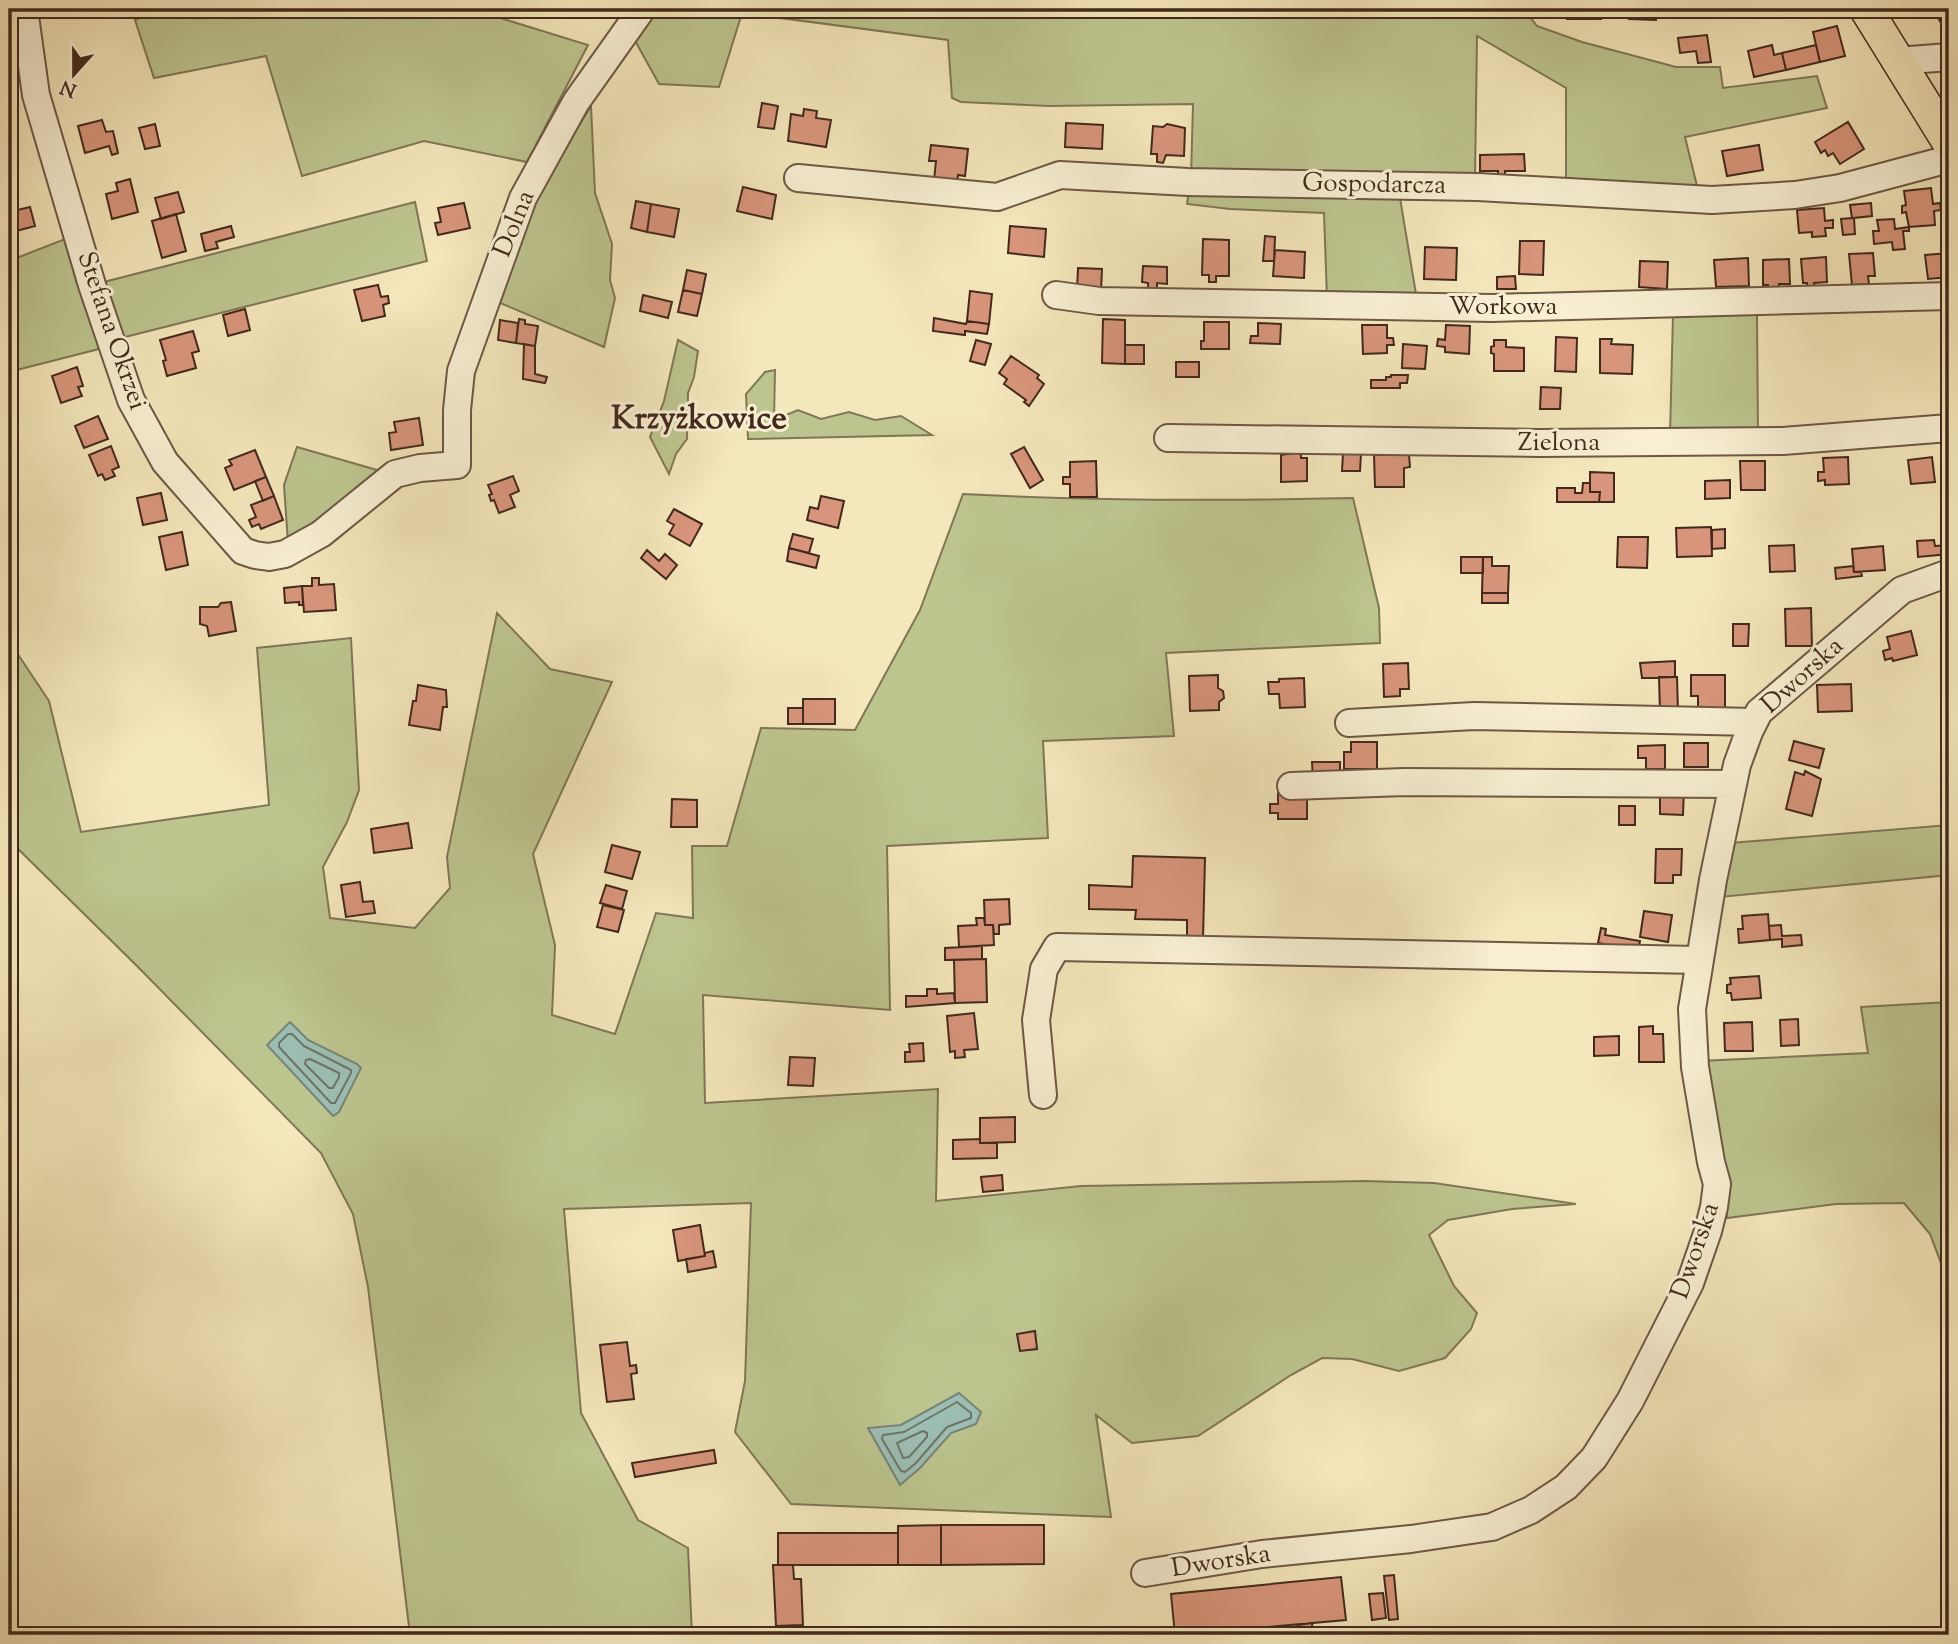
<svg xmlns="http://www.w3.org/2000/svg" width="1958" height="1644" font-family="'Sorts Mill Goudy',serif">
<rect width="100%" height="100%" fill="#f4e7bb"/>
<filter id="stains"><feTurbulence type="fractalNoise" baseFrequency=".00286" numOctaves="4"/><feColorMatrix values="0 0 0 0 .2 0 0 0 0 .09 0 0 0 0 .02 0 0 0 .5 -.17"/></filter>
<radialGradient id="worn" r=".72"><stop offset=".6" stop-color="#630" stop-opacity="0"/><stop offset="1" stop-color="#630" stop-opacity=".3"/></radialGradient>
<!-- green -->
<path fill="#bdc58f" stroke="#807756" stroke-width="2" d="M157 9H471L588 45 527 162 424 141 302 176 266 56 154 78 135 20Z
M654 9H1524L1537 26 1582 42 1676 67H1720L1723 88 1817 76 1827 108 1685 137 1698 190 1566 184V88L1477 36 1475 179 1191 177 1193 104 1049 106 961 102 952 98 948 40 742 13 719 87 659 84 633 37Z
M591 106 595 193 612 244 610 280 615 298 604 347 498 302 532 202Z
M1189 190 1399 192 1417 300 1327 299 1324 213 1230 209 1187 204Z
M415 202 427 261 121 338 100 283Z
M70 237 99 349 9 372V261Z
M1673 314 1757 315 1758 435H1670Z
M678 340 698 351 694 377 688 393 687 439 676 454 669 474 650 437 664 401Z
M775 370 774 420 798 410 821 419 849 412 875 420 901 416 932 435 748 439 746 394 765 372Z
M297 447 384 472 288 543 284 485Z
M963 494C1093 501 1223 501 1353 498L1379 608 1380 643 1166 653 1174 736 1043 741 1048 838 887 846 890 1010 703 995 705 1103 938 1089 936 1201 1081 1186 1364 1181 1434 1183 1576 1204 1512 1209 1448 1220 1429 1235 1454 1286 1477 1313 1471 1329 1445 1358 1399 1371 1352 1359 1322 1358 1291 1375 1198 1436 1132 1443 1096 1415 1111 1517 791 1504 735 1432 745 1381 751 1203 564 1209 581 1413 638 1520 688 1548 692 1635H410L368 1287 353 1214 321 1153 136 965 9 840V641L49 701 81 832 269 805 257 648 351 638 359 790 347 822 323 867 330 918 415 928 450 888 447 857 497 613 550 669 612 682 533 854 555 945 552 1015 615 1034 656 913 693 918 692 846H727L761 728 855 730 920 610Z
M1949 825V875L1720 897 1730 843Z
M1949 1002V1293L1947 1279 1930 1234 1904 1203 1836 1204 1727 1218 1726 1179 1700 1061 1868 1053 1861 1007Z"/>
<!-- water -->
<path fill="#9cbfb4" stroke="#788377" stroke-width="2" d="M290 1022 308 1040 357 1064 361 1068 339 1112 333 1116 267 1045Z
M959 1393 981 1412 976 1424 951 1433 920 1468 900 1485 868 1428 901 1425Z"/>
<g fill="none" stroke-linecap="round" stroke-linejoin="round">
<!-- shore -->
<path stroke="#6f7468" stroke-width="2" d="M288 1034H292L304 1046 351 1070V1073L335 1103H331L279 1047V1043Z
M310 1059 339 1073V1077L333 1088H329L305 1064 306 1060Z
M957 1402 971 1413V1418L947 1427 916 1463 905 1472 901 1471 882 1439 883 1435 904 1432Z
M923 1431 927 1433V1437L909 1457 903 1458 897 1443Z"/>
</g>
<!-- building -->
<path fill="#d8957b" stroke="#42291c" stroke-width="2" d="M1567 9H1601V19H1567Z
M1629 9H1656V20L1629 19Z
M1933 9H1949V28L1945 30Z
M1837 26 1845 56 1820 62 1813 32Z
M1707 35 1711 62 1698 63 1696 51 1680 53 1678 38Z
M1772 45 1774 55 1782 53 1786 70 1754 77 1748 51Z
M1816 45 1820 62 1786 70 1782 53Z
M762 103 778 106 774 129 758 127Z
M804 109 817 111 816 118 831 120 826 147 788 141 791 114 803 116Z
M102 120 106 132 113 131 118 153 112 155 109 146 85 153 78 126Z
M1848 122 1864 149 1840 164 1833 153 1828 156 1825 150 1821 153 1815 142Z
M1066 123 1103 125 1102 149 1065 147Z
M155 124 160 146 145 149 139 128Z
M1167 124 1185 128 1184 156 1166 155 1163 163 1157 162V154H1151L1153 126 1163 127Z
M931 145 968 149 965 176 958 175 957 183 934 180 936 161H929Z
M1759 145 1763 170 1727 176 1722 151Z
M1524 154 1525 171H1505V180H1498V171H1480V155Z
M130 179 138 212 112 219 106 194 118 191 116 183Z
M743 187 776 195 772 219 737 211Z
M1931 188 1933 204 1940 203 1941 210 1934 211 1935 225 1909 227 1906 212 1902 213V206L1906 205 1904 191Z
M178 192 184 212 161 219 155 198Z
M636 201 651 204 647 232 631 228Z
M464 203 470 228 438 235 435 223 441 222 438 208Z
M1871 203 1872 216 1854 218 1855 234 1843 235 1841 219 1852 218 1850 205Z
M651 204 679 209 674 237 647 232Z
M30 207 35 226 9 233V212Z
M1824 208 1825 221 1833 220V228H1825L1826 236 1812 237V232L1799 233 1797 210Z
M176 214 186 251 162 258 152 221Z
M1894 219 1895 229 1909 227V231H1903L1905 249 1893 250 1892 242 1874 244 1873 231H1879L1877 220Z
M231 226 234 237 216 242 218 248 205 251 201 234Z
M1010 226 1046 229 1044 257 1008 253Z
M1265 236 1275 237 1274 261H1263Z
M1203 239 1229 240V276H1216V282H1209V275H1202Z
M1520 241H1544L1543 275 1519 274Z
M1425 247 1457 248 1456 280 1424 279Z
M1275 250 1305 252 1304 278 1273 276Z
M1873 253 1875 276H1868L1869 284 1852 285 1849 254Z
M1949 253V277L1928 279 1925 255Z
M1826 257 1827 282 1814 283 1815 290 1807 291V283H1803L1801 259Z
M1748 258 1749 286 1716 287 1714 260Z
M1789 259 1790 284H1779V290H1768V285H1763V260Z
M1640 261 1668 262 1667 289 1639 287Z
M1143 266 1167 267V284L1157 283V290L1148 289V283L1142 282Z
M1078 268 1102 269 1101 292 1077 291Z
M687 270 706 274 702 294 683 290Z
M1515 276 1516 289H1497V277Z
M378 285 381 297 388 296 389 303 383 305 385 316 362 321 354 290Z
M683 290 702 294 697 316 678 312Z
M970 291 992 294 989 324 967 321Z
M643 295 672 302 668 318 640 311Z
M245 309 250 330 228 336 223 315Z
M934 318 966 324 967 321 989 324 987 334 965 331V335L933 331Z
M519 319 525 320V324L538 326 535 346 516 343Z
M1103 319 1125 320V364L1102 363Z
M500 320 518 323 516 343 498 340Z
M1204 322H1229V349H1201V341H1204Z
M1258 323 1281 324 1280 344 1250 343 1251 336H1258Z
M1362 325H1387V338H1393L1394 345H1387V353L1363 354Z
M1446 325 1470 326 1469 354 1445 352V347L1437 346 1438 339 1445 340Z
M193 331 199 351 192 353 196 368 167 376 163 361 166 360 160 340Z
M1556 337 1577 338 1576 372 1555 371Z
M1600 339H1612L1611 344 1633 345 1632 374 1600 373Z
M976 340 991 344 985 365 970 361Z
M1494 340H1506V347L1524 348V371H1494V354L1491 353V347L1494 346Z
M524 344 535 346V374L547 377 545 383 523 379Z
M1403 344 1427 346 1425 369 1402 368Z
M1125 345H1144V364H1125Z
M1011 356 1039 375 1037 378 1044 384 1029 406 1024 402 1026 400 1004 384 1007 379 999 373Z
M1176 362H1199V377H1176Z
M77 367 83 386 78 387 82 396 61 403 52 376Z
M1391 375H1408L1407 383H1400V388H1371V380H1386V377H1391Z
M1541 387 1561 388 1560 409H1540Z
M98 416 108 439 84 448 75 426Z
M419 418 423 445 391 450 389 433 396 432 394 422Z
M111 446 119 467 112 470 115 476 105 480 102 474 98 476 89 455Z
M1024 447 1043 480 1030 488 1011 454Z
M255 450 266 477 234 490 225 468 232 465 229 460Z
M1294 453H1301V458H1307V481L1281 482V455Z
M1343 454H1361L1360 471H1342Z
M1374 455H1409L1410 467 1404 468V487H1375Z
M1848 457 1849 484 1825 485V480L1818 481V472H1824L1823 458Z
M1932 457 1935 482 1911 484 1908 460Z
M1096 461 1097 497H1070V484H1063V477H1070V462Z
M1740 461H1765V490H1741Z
M1590 472 1614 473V502H1599L1600 492H1590Z
M513 476 519 491 510 495 515 507 499 513 494 500 491 501 489 495 492 494 488 485Z
M266 477 274 496 263 501 255 481Z
M1730 480V498L1705 499V481Z
M1583 483H1590V492H1600L1599 502H1557V488H1575V493H1582Z
M161 493 167 520 143 525 137 498Z
M274 496 283 520 261 529 259 524 252 527 249 520 256 517 251 505Z
M821 496 844 501 838 528 807 520 810 507 818 509Z
M674 509 702 524 690 546 669 534 674 525 667 521Z
M1711 527 1712 556 1677 557 1676 528Z
M1725 529V548L1712 549V530Z
M182 532 188 565 166 570 159 537Z
M793 534 813 539 809 553 789 548Z
M1618 537H1648L1647 568 1617 567Z
M1934 540 1935 546 1949 545V554L1918 557 1917 541Z
M1794 545 1795 571 1770 572 1769 546Z
M1883 546 1885 570 1854 572 1852 549Z
M789 548 819 556 816 568 787 561Z
M647 550 659 561 665 554 677 565 666 579 641 558Z
M1461 557H1483V573H1461Z
M1483 557H1492V566H1509L1508 593H1482Z
M1853 566 1854 572H1861L1862 576 1836 579 1835 568Z
M312 578H319V585L334 584 336 610 304 612 302 586H312Z
M302 586 303 605H299V602L285 603 284 588Z
M1482 593H1508V603H1482Z
M231 602 236 631 209 636 207 626 200 624V607H218L221 603Z
M1811 608 1812 646H1786L1785 609Z
M1733 624H1749L1748 646H1733Z
M1911 631 1917 655 1893 661 1892 658 1885 660 1883 651 1890 649 1887 637Z
M1675 661V677L1642 678 1640 663Z
M1408 663 1409 689H1400V696L1384 697 1383 664Z
M1218 675V688L1223 691 1224 698 1219 702V710L1190 711 1189 676Z
M1691 675H1725V708H1698V696H1691Z
M1659 677H1677L1678 712 1660 713Z
M1304 678 1305 707 1280 708 1279 694H1269L1268 682H1279V679Z
M1851 684 1852 711 1818 712 1817 685Z
M418 685 446 690 447 707H443L440 730 409 725 413 701H416Z
M803 699H835V724H803Z
M788 708H803V724H788Z
M1794 741 1824 749 1819 768 1789 760Z
M1351 742H1377V769H1344V752H1351Z
M1684 743H1708V767H1684Z
M1665 745V769H1646V758H1638V746Z
M1312 762H1340V779H1313Z
M1805 771 1821 779 1812 816 1786 809 1795 772 1804 775Z
M1660 788 1684 789 1683 815 1660 814Z
M1278 791H1307V819H1278V813H1270V804H1278Z
M672 799 697 800V827H671Z
M1619 806H1635V825H1619Z
M408 823 412 848 374 853 371 829Z
M612 845 640 852 632 879 605 872Z
M1656 849H1682L1681 875H1673V883H1655Z
M1133 856 1205 858 1203 939H1187V920L1135 919 1136 910 1089 909V885L1132 887Z
M360 882 363 902 373 901 375 913 346 917 341 885Z
M606 885 627 891 622 909 600 903Z
M1009 899 1010 924 999 925V934H994L993 925H985L984 900Z
M603 905 624 910 618 932 597 927Z
M1644 911 1672 915 1668 942 1640 937Z
M1768 914 1770 940 1739 943 1738 929H1743L1742 916Z
M976 918H984L985 925H993L994 945 959 947 958 926 977 925Z
M1781 925 1782 936 1801 935 1802 945 1782 947V939L1770 940 1769 926Z
M1601 928 1606 929 1605 935 1640 941 1638 950 1598 943Z
M982 946V959L945 960V948Z
M986 959 987 1002 955 1003 954 960Z
M1759 976 1761 998 1732 1000 1731 993H1727V985L1731 984 1730 978Z
M927 989H937V994L954 993 955 1003 906 1007V996H927Z
M974 1013 978 1049 964 1050 965 1057 955 1058V1051L950 1052 947 1016Z
M1798 1019 1799 1045 1781 1046 1780 1020Z
M1752 1022 1753 1051H1725L1724 1023Z
M1653 1026V1034H1663L1664 1062H1639V1027Z
M1619 1036V1055L1594 1056V1037Z
M923 1043 924 1061 905 1062V1052H910L909 1044Z
M790 1057 815 1058 813 1086 788 1085Z
M1015 1117V1142L980 1143V1118Z
M980 1139V1143H997V1158L953 1159V1140Z
M1002 1175 1003 1190 983 1192 981 1177Z
M700 1225 705 1256 678 1261 673 1230Z
M713 1251 716 1267 688 1272 686 1259 705 1256V1253Z
M1035 1331 1037 1349 1020 1351 1017 1334Z
M627 1342 630 1366 636 1365 637 1373 631 1374 634 1399 607 1402 600 1345Z
M714 1450 716 1463 635 1477 632 1463Z
M941 1525H1044V1564L941 1565Z
M941 1525V1565H898V1526Z
M778 1533H898V1565H778Z
M773 1565H793L794 1579H801L803 1625 776 1626Z
M1394 1575 1398 1619 1389 1620 1384 1576Z
M1341 1577 1346 1620 1175 1635 1171 1594Z
M1383 1593 1386 1618 1372 1620 1369 1594Z
M1312 1623 1313 1635H1299L1298 1625Z"/>
<g fill="none" stroke-linecap="round" stroke-linejoin="round">
<defs>
<path id="minor" d="M24 9 36 95 92 285 131 400 165 462 243 551 255 555 269 557 285 554 321 534 395 474 420 468 457 465V410L461 371 523 198 576 102 642 9
M1897 61 1949 57
M798 178 997 197 1060 175 1188 182 1478 187 1712 200 1795 195 1840 188 1949 159
M1056 295 1099 301 1492 308 1949 296
M1168 438 1539 443 1783 441 1949 428
M1349 723 1474 716 1754 722
M1291 786 1405 782 1733 784
M1043 1095 1036 1020 1044 969 1057 947 1698 960
M1145 1573 1262 1554 1411 1539 1492 1527 1531 1510 1566 1487 1594 1458 1630 1401 1690 1283 1708 1231 1714 1207 1717 1184 1711 1162 1695 1067 1692 1009 1713 880 1737 765 1749 732 1759 712 1902 590 1949 573"/>
<path id="major" d="M1866 9 1949 143"/>
</defs>
<!-- minor casing -->
<use href="#minor" stroke="#6e5844" stroke-width="30"/>
<!-- major casing -->
<use href="#major" stroke="#42291c" stroke-width="35"/>
<!-- minor -->
<use href="#minor" stroke="#f8efd3" stroke-width="26"/>
<!-- major -->
<use href="#major" stroke="#f4e7bb" stroke-width="32"/>
</g>
<g text-anchor="middle" dominant-baseline="central" stroke-width="6" stroke-linejoin="round" paint-order="stroke">
<!-- street labels -->
<g font-size="26" fill="#42291c" stroke="#f8efd3">
<text transform="translate(1374 185) rotate(1)">Gospodarcza</text>
<text transform="translate(515 224) rotate(-68)">Dolna</text>
<text x="1503" y="307">Workowa</text>
<text transform="translate(111 331) rotate(71)">Stefana Okrzei</text>
<text x="1559" y="443">Zielona</text>
<text transform="translate(1803 676) rotate(-42)">Dworska</text>
<text transform="translate(1696 1251) rotate(-71)">Dworska</text>
<text transform="translate(1221 1562) rotate(-9)">Dworska</text>
</g>
<!-- district labels -->
<g font-size="33" font-weight="bold" fill="#42291c" stroke="#f8efd3">
<text x="699" y="420">Krzyżkowice</text>
</g>
</g>
<!-- margin -->
<rect width="1958" height="1644" fill="none" stroke="#f4e7bb" stroke-width="35"/>
<rect x="10" y="10" width="1937" height="1623" fill="none" stroke="#42291c" stroke-width="3.5"/>
<rect x="18" y="18" width="1923" height="1609" fill="none" stroke="#42291c" stroke-width="2"/>
<!-- north arrow -->
<g transform="translate(74 74) rotate(201)" stroke="#f8efd3" stroke-width="5" paint-order="stroke">
<path d="M0-5L12 26L0 18L-12 26Z" fill="#42291c"/>
<text y="-10" font-size="19" font-weight="bold" text-anchor="middle" fill="#42291c">N</text>
</g>
<rect width="100%" height="100%" filter="url(#stains)"/>
<rect width="100%" height="100%" fill="url(#worn)"/>
</svg>
